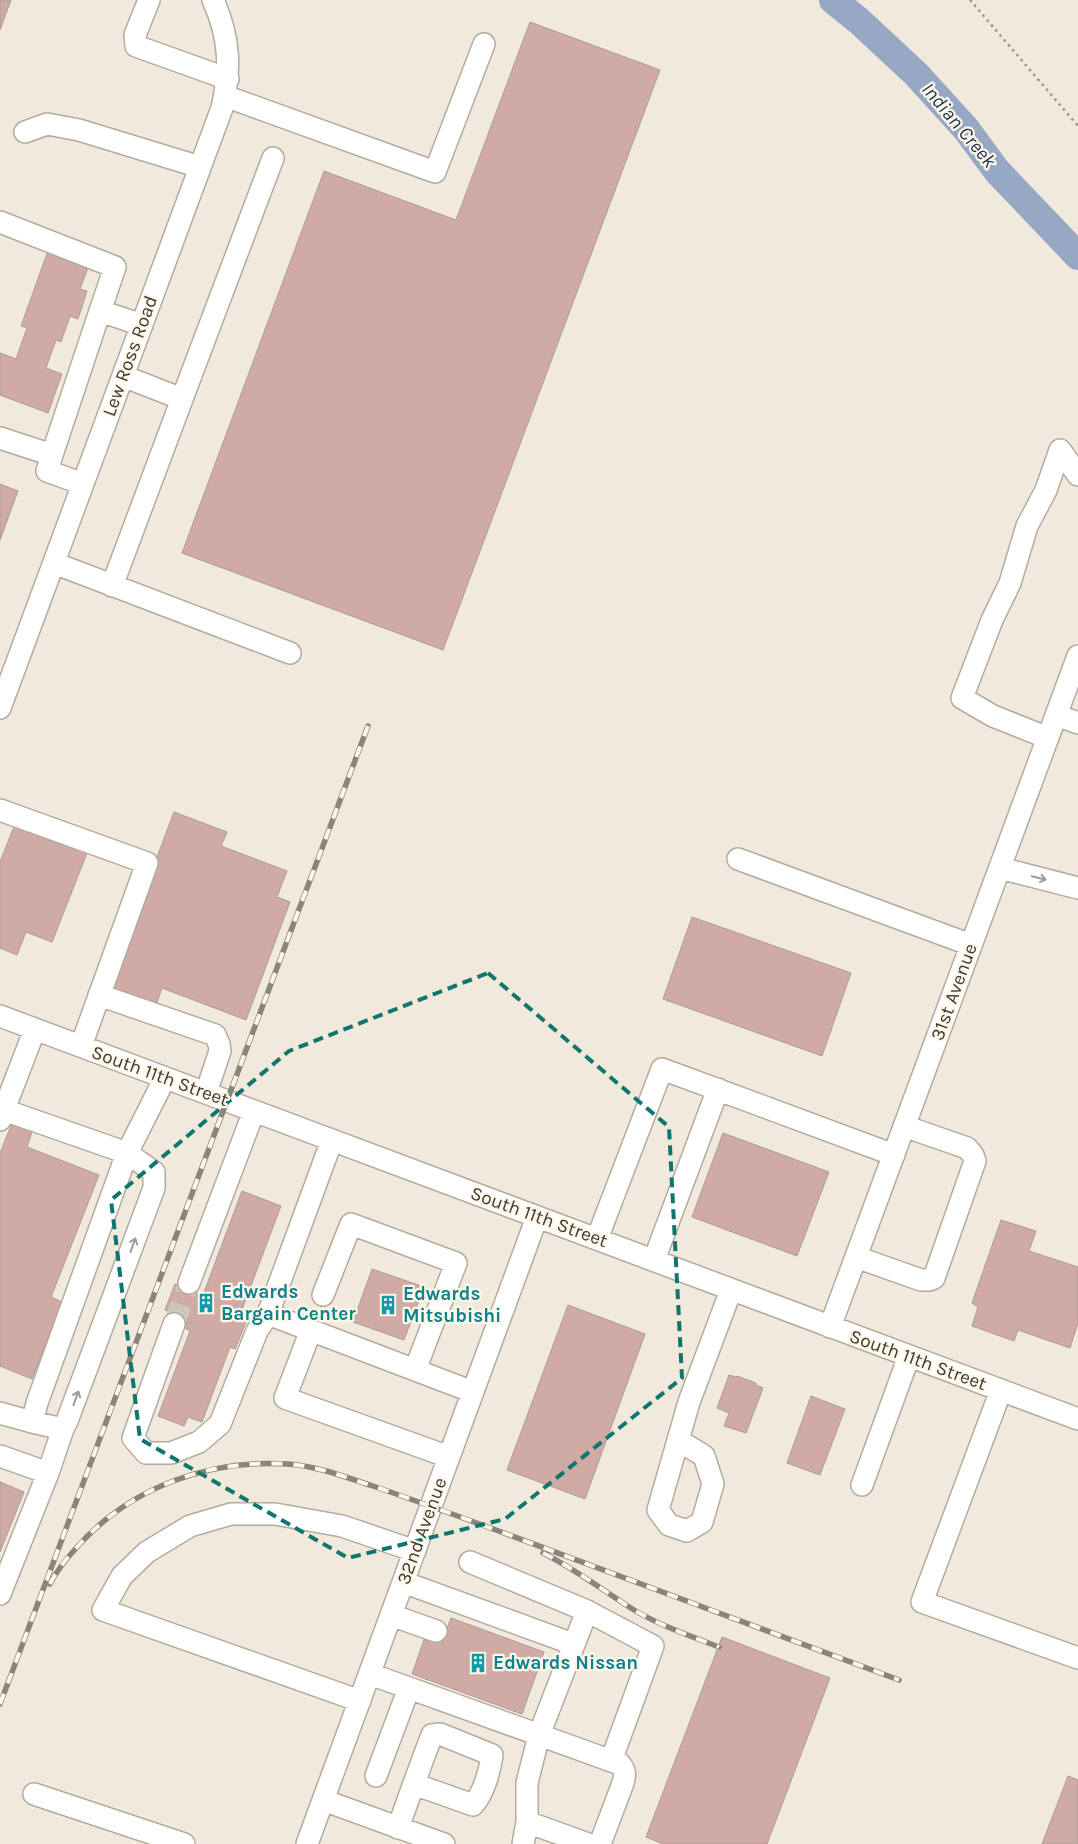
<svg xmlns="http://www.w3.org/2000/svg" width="1078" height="1844" font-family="Karla,sans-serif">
<rect width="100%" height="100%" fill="#f1e9db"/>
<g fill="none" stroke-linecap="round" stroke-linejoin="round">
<!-- river -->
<path stroke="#97a8c4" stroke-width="28" d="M833 0 859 21 916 74 966 129 997 171 1078 256"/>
</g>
<!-- building -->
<path fill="#d0aba6" stroke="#ab9a98" d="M0 0H11L0 30Z
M530 22 660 70 443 650 182 553 324 171 456 220Z
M49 248 90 262 80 289 87 291 78 319 70 316 61 342 56 340 46 368 62 374 48 413 0 395V353L16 359 27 328 21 326Z
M0 484 18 491 0 540Z
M174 812 227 832 221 846 287 871 277 897 290 902 246 1020 162 988 155 1008 107 990Z
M15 824 87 853 52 942 26 932 17 955 0 948V862Z
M692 917 851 973 822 1056 663 999Z
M13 1121 33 1129 27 1147 99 1175 51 1297 62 1302 32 1379 0 1366V1153Z
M723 1133 829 1172 797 1256 692 1217Z
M242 1191 281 1206 241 1312 249 1315 235 1349 230 1347 202 1422 188 1417 184 1426 158 1416 190 1331 185 1328 188 1319 165 1310 175 1284 203 1295Z
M1001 1220 1036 1231 1029 1251 1078 1267V1323L1070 1348 1018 1330 1014 1341 972 1326 978 1307 972 1303Z
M372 1269 424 1287 404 1340 353 1322Z
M568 1305 645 1334 585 1499 507 1470Z
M729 1375 736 1377 737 1376 756 1383V1385L763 1388 746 1433 724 1426 729 1413 717 1408Z
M811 1396 845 1409 820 1475 787 1463Z
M0 1482 24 1492 0 1552Z
M451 1618 544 1652 522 1714 412 1674 425 1637 441 1644Z
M722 1637 830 1678 767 1844H663L646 1837Z
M1068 1776 1078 1780V1844H1042Z"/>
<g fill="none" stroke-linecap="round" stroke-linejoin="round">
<!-- minor-tunnel -->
<path stroke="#cdc6ba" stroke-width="21" stroke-dasharray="21 11" stroke-linecap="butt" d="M174 1324 189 1283"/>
<defs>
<path id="minor" d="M149 0 135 35 136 46 228 79
M225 96 435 172 484 44
M25 132 47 124 79 130 200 167
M0 222 115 267 100 311 142 325
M123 376 182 399 273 158
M0 438 52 455 47 471 83 484
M52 455 100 311
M54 563 290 653
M112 586 182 399
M0 708 222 108C231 68 230 38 213 0
M1056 715 1078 723
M1048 738 993 716 962 698 992 620 1010 583 1027 526 1046 490 1060 450 1078 475
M0 810 147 863 81 1046
M738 859 971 945
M1000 868 1078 888
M99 995 215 1035 219 1044 220 1051 206 1093
M0 1016 1078 1419
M4 1110 127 1153 165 1078
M0 1120 35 1029
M332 1140 268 1314 473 1392
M597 1239 662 1069 894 1155
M856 1257 921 1280H929L934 1278 975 1161 973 1155 967 1148 904 1126
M654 1260 718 1089
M189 1283 254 1111
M323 1295 351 1224 456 1263 415 1370
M174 1324 133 1438 146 1453H171L199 1442 220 1424 257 1331 268 1314
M830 1327 1078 656
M311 1330 285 1398 449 1457
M1001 1390 922 1602 1078 1658
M0 1413 32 1422 37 1403 127 1153 154 1172V1188L67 1421 63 1429 32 1422
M678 1440 704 1456 713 1484 702 1522 687 1531 669 1525 658 1510 689 1402 731 1290
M0 1456 48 1473 63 1429
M862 1485 909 1356
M470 1562 587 1611 653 1646 611 1761
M403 1582 573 1644
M0 1594 48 1473
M391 1615 436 1631
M370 1674 620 1764C626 1771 625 1776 623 1783L600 1844
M360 1701 103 1610 122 1576 147 1552 190 1526 231 1514H275L342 1526 415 1551
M376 1776 409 1688
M34 1794 184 1844
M323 1800 444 1844
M527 1822 588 1844
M398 1828C409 1797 420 1766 432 1735L440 1734 492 1755C490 1770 484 1793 473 1805L414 1784
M307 1844 537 1217
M523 1844 527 1822V1783L539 1735 587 1611"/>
</defs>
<!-- minor casing -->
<use href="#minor" stroke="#b3ab9d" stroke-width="24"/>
<!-- path -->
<path stroke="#9b968b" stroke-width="2.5" stroke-dasharray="2.5 4" stroke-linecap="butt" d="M970 0 1078 126"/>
<!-- minor -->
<use href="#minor" stroke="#fff" stroke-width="21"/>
<defs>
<path id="rail" d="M543 1553C575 1569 604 1591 634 1610 661 1626 690 1636 719 1647
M50 1584C57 1570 67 1558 78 1546 131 1487 209 1459 288 1464 317 1466 345 1477 373 1486 414 1500 455 1515 496 1530 630 1580 765 1630 899 1680
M0 1704 368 726"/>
</defs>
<!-- rail casing -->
<use href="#rail" stroke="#8a857c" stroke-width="5.5"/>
<!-- rail -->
<use href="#rail" stroke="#fff7e8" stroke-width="4" stroke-dasharray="11" stroke-linecap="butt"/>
</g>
<!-- one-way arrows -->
<defs><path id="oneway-shaft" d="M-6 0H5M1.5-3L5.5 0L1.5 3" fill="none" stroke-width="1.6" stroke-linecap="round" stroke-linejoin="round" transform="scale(1.25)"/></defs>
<g stroke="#9e9c9a">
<use href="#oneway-shaft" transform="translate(1039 878) rotate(14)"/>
<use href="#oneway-shaft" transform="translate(133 1245) rotate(-70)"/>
<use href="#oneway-shaft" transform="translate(76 1398) rotate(-70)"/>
</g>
<!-- marked area -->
<path fill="none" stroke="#0f766e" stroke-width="4" stroke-dasharray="10 6" stroke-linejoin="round" d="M488 973 669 1127 682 1378 505 1519 348 1558 140 1439 111 1200 289 1051Z"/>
<!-- icons -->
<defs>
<symbol id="building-bare" viewBox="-9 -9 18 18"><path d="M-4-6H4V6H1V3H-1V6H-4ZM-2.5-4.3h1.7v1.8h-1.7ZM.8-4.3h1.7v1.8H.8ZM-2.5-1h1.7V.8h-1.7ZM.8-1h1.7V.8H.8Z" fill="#0f9aa8" stroke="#fff7e8" stroke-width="2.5" paint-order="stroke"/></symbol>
</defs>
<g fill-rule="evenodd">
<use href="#building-bare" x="192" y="1289" width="28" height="28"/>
<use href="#building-bare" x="374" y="1291" width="28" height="28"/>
<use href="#building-bare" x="464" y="1649" width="28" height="28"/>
</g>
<g text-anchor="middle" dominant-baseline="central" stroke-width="4.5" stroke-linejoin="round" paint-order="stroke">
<!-- street labels -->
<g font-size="19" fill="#3d3a34" stroke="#fff7e8">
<text transform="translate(130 356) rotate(-70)">Lew Ross Road</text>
<text transform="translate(954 992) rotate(-70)">31st Avenue</text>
<text transform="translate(160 1076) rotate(20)">South 11th Street</text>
<text transform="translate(539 1217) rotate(20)">South 11th Street</text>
<text transform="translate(918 1360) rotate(20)">South 11th Street</text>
<text transform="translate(422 1531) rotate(-70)">32nd Avenue</text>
</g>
<!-- culture labels -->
<g font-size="19" font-weight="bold" fill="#0d838f" stroke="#fff7e8" text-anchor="start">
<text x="221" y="1292">Edwards<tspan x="221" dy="22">Bargain Center</tspan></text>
<text x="403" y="1294">Edwards<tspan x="403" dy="22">Mitsubishi</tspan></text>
<text x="493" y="1663">Edwards Nissan</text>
</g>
<!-- water labels -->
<g font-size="20" font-style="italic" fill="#1c3258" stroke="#fff7e8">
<text transform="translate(959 125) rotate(50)">Indian Creek</text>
</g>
</g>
</svg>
